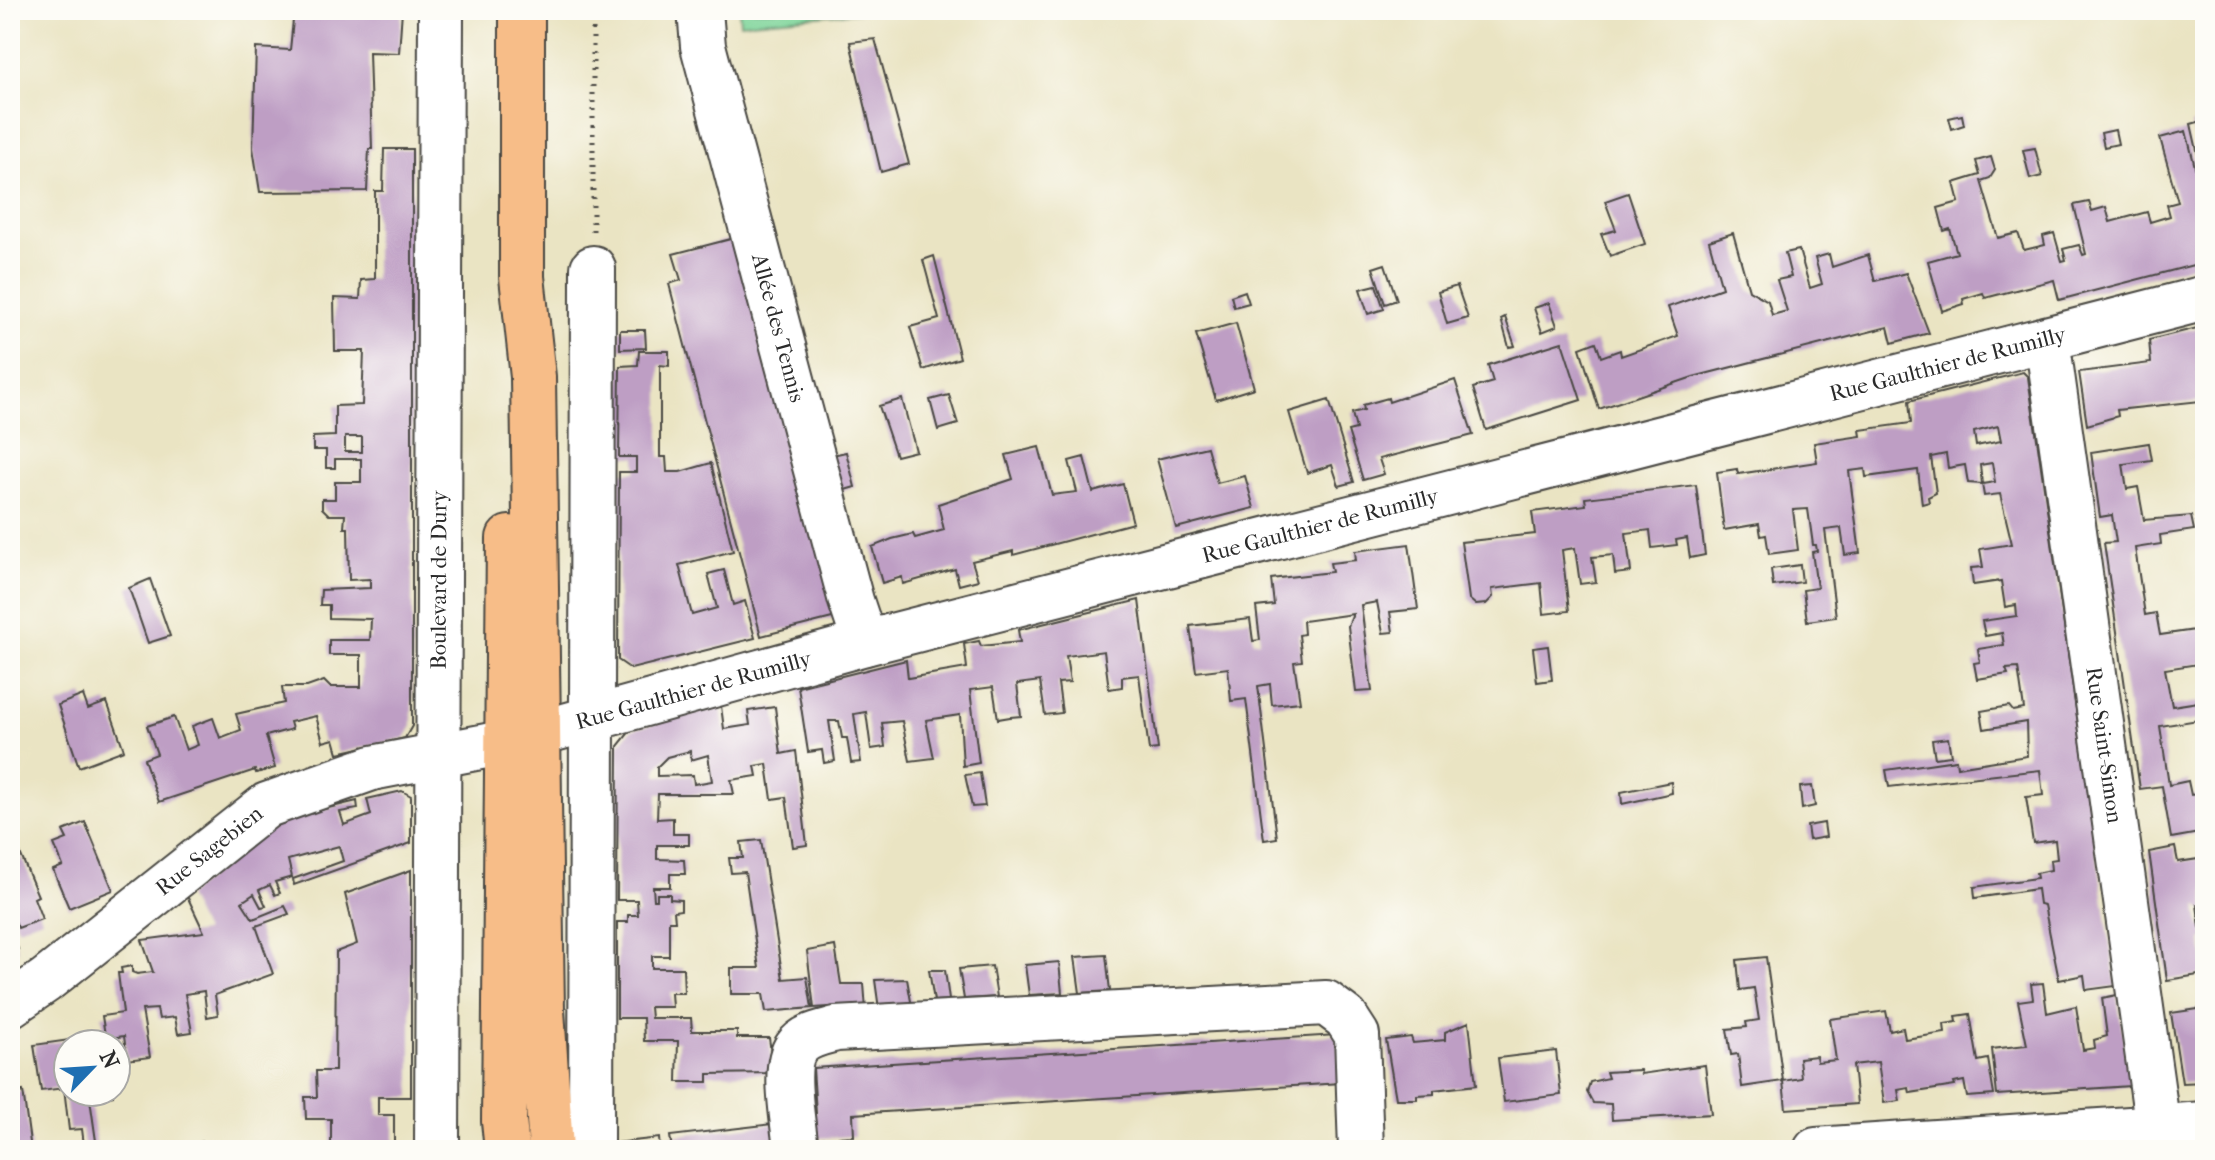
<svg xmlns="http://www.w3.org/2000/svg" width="2215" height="1160" font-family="'IM FELL French Canon',serif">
<rect width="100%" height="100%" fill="#fdfcf7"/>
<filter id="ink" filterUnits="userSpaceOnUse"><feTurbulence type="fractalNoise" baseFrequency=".0125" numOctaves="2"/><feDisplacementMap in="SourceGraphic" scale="16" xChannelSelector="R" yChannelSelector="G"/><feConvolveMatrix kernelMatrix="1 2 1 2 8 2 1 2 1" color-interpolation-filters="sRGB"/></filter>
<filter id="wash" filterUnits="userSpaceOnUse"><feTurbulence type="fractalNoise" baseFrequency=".006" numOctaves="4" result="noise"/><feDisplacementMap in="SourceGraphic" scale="32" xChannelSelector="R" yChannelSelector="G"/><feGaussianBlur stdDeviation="1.8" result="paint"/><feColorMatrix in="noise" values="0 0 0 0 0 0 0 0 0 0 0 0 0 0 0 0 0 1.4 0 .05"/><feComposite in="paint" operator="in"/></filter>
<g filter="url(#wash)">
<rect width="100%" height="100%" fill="#eae4c3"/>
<!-- green -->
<path fill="#7dd499" stroke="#548062" stroke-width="2" d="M739 10H883L740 23Z"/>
<g id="blocks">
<!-- building -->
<path fill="#be9ec4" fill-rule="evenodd" d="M294 10H402L399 53 369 52 372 149H369L367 191 260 192 253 148 256 48 290 50Z
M875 39 909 164 881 172 850 42Z
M1962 115 1964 125 1952 129 1949 118Z
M2205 120V181H2204L2191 124Z
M2115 130 2118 144 2104 147 2101 133Z
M2186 131 2202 195 2205 194V262L2059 300 2054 280 1985 298 1983 293 1963 299 1964 304 1942 311 1928 261 1957 253 1950 229 1944 231 1938 208 1959 202 1954 183 1980 175 1976 161 1991 157 1995 170 1990 178 1981 181 1998 238 2018 233 2024 250 2045 245 2043 236 2054 233 2062 261 2066 260 2063 249 2079 245 2083 255 2086 254 2074 205 2089 202 2092 211 2106 207 2110 222 2147 212 2150 222 2170 216 2167 205 2178 202 2160 138Z
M2035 148 2042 176 2030 179 2023 150Z
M384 149H412V726L405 738 338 753 334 739 323 742 316 716 290 722 292 729 266 736 275 768 256 773 255 770 159 802 144 759 157 754 147 726 174 717 186 750 198 745 192 726 213 718 220 738 241 730 236 714 284 703 282 687H307L324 681 330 687H361V655H329V640H370L371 619 329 618V605H320L321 590 370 588V579L349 580 348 528H344L345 515H329L322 508V499H335V482H361V459H335V468H326V450H313V437L335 436V406L362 405 364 351H335L334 298 360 299 361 280 375 279V191H383ZM345 437H362V452H345Z
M1628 193 1645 244 1610 256 1601 234 1616 230 1605 201Z
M1733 233 1749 290 1768 301 1772 315 1787 311 1777 280 1791 277 1785 253 1799 250 1810 288 1822 284 1815 258 1829 254 1832 267 1868 255 1875 281 1906 273 1929 333 1892 343 1888 327 1693 377 1599 409 1580 348 1596 342 1601 357 1620 350 1621 356 1678 336 1668 307 1722 288 1709 241Z
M750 234 852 613 761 636 669 284 681 280 673 254Z
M934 256 960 358 923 370 910 327 939 319 923 260Z
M1385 264 1397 300 1385 304 1373 268Z
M1376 285 1384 309 1368 314 1360 289Z
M1457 286 1468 318 1447 324 1438 292Z
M1245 291 1249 303 1234 307 1231 296Z
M1549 303 1557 326 1542 332 1534 308Z
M1505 317 1515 346 1509 347 1501 319Z
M1236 323 1254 388 1216 400 1196 334Z
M2205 326V405L2200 406V401L2117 410 2118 416 2087 425 2079 372 2151 363 2149 340Z
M620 330H645L646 348 620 349Z
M1562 342 1581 400 1486 430 1473 388 1493 382 1488 365Z
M639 351H669V366L660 365V457H666L667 472H680L711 463 733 551 679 565 692 615 717 608 708 574 724 570 733 605 745 601 755 638 631 669 618 660 619 472H636V457H619L620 366 638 365Z
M2023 372 2028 377 2116 986 2086 990 2084 975 2059 980 2044 905 2039 904 2037 889 1975 898 1974 887 2037 878 2036 873 2051 870 2050 860 2057 859 2055 840 2033 843 2026 797 2043 795 2040 770 1889 787 1886 770 1956 760 1957 767 2027 756 2026 722 1984 729 1981 711 2009 706 2013 711 2024 709 2018 668 2006 669 2008 674 1977 679 1974 663 1980 662 1978 649 2004 645 2002 633 1985 636 1982 621 2017 616 2016 605 2005 607 2001 581 1973 585 1971 568 1983 567 1980 549 2012 544 2000 494 1984 496 1982 484 1968 483 1965 465 1948 468 1946 454 1931 457 1936 493 1928 497 1929 502 1922 504 1918 470 1866 477 1865 469 1849 471 1860 553 1845 555 1841 528 1825 530 1836 617 1807 621 1803 590 1817 588 1812 552 1817 551 1816 545H1813L1808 509 1793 510 1798 550 1769 554 1766 535 1761 536 1759 524 1724 530 1717 472 1737 469 1738 474 1817 462 1814 443 1861 436 1860 430 1911 423 1909 401ZM1998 426 2001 441 1976 446 1974 432ZM1992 463 1995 482 1982 484 1980 465Z
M1455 380 1473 435 1379 459 1384 474 1363 480 1348 431 1356 429 1352 413 1364 410 1363 405 1388 398 1389 402Z
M949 395 958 424 938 430 930 400Z
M902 399 916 451 896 456 879 406Z
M1329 400 1354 482 1339 486 1332 465 1307 473 1289 412Z
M2149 443 2152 460 2123 464 2127 489 2138 487 2144 520 2191 516 2194 530 2160 535 2161 544 2135 548 2145 615 2156 613 2160 635 2202 629 2205 645V663L2165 669 2172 706 2205 701V719L2160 726 2169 785 2188 781 2191 795 2205 793V832L2171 838 2162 786 2140 789 2104 543 2116 542 2112 515 2100 517 2091 452Z
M1039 447 1052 495 1077 492 1069 461 1084 457 1093 492 1123 484 1133 523 1013 555V551L972 561 978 580 959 585 955 569 903 584 902 577 882 583 872 547 892 539 913 534 915 538 944 530 938 504 1013 479 1006 455Z
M1207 447 1217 483 1245 476 1254 508 1176 528 1157 459Z
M846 452 855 487 838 492 828 456Z
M1696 485 1705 555 1690 558 1687 538 1676 540 1677 545 1652 548 1650 530 1626 533 1631 572 1615 574 1613 555 1592 557 1596 582 1580 584 1575 548 1562 550 1569 611 1544 614 1541 583 1492 589 1493 597 1486 604 1476 605 1469 599 1461 542 1535 534 1532 512 1586 505 1585 498Z
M1409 544 1418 609 1390 612 1393 632 1383 633 1377 602 1361 605 1372 691 1356 692 1348 626 1353 614 1303 621 1304 634 1299 635 1302 661 1294 662 1300 702 1272 705 1270 684 1258 686 1277 838 1264 840 1246 699 1231 701 1228 668 1196 672 1190 626 1250 619 1253 641 1260 640 1256 607 1274 605 1271 579 1332 572 1330 563 1356 560 1355 551Z
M1800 565 1802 582 1773 586 1771 569Z
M150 579 170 636 148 643 129 588Z
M1139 600 1158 749 1149 750 1139 675 1122 677V687L1109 689 1104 651 1066 656 1070 682 1058 683 1062 713 1045 715 1040 681 1017 684 1021 716 1010 717 998 719 993 687 970 690 979 763 963 766 960 715 926 720 934 758 910 761 902 721 882 723 885 747 871 749 866 712 854 714 861 762 851 763 847 738H842L839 721H829L835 761 824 763 822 750 808 752 798 687 906 660 908 678 967 668 964 644 979 641 981 646 1020 642 1018 630Z
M1548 646 1552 680 1537 682 1533 648Z
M83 695 88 709 107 702 124 750 79 767 58 705Z
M721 706 724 729 750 725 748 711 775 707 781 754 796 751 807 845 793 847 786 797 772 799 767 764 755 766 757 776 731 780 734 794H658L657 819 673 818V834H689V845H657V859L684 860 685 874H670V887H653L654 900H657V894H670V899L681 900V910L674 911 675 921H669V956H652V968H683L684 993H671L672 1007H650L651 1018H691L692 1031H737V1038H769L774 1073 708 1074V1082H677L678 1041H644L643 1018H617V922H628V915H638L637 900H617L618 746 631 730ZM690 751 691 760 708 755 712 781 694 784 693 775 657 776V767L667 757Z
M1948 738 1951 756 1935 758 1932 740Z
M980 773 985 806 972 807 965 775Z
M1671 782 1672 793 1622 804 1621 792Z
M1812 786 1815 806 1802 809 1800 787Z
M402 791 411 796V843L294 885 293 879 343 861 339 846 288 860 292 877 275 882 280 893 275 895 270 885 259 890 266 906 261 907 254 894 242 902 253 919 285 906 289 914 256 926 273 974 215 995 218 1015 207 1017 204 991 185 994 192 1032 178 1034 175 1017 159 1019 157 1009 142 1010 150 1057 127 1060 124 1036 105 1039 106 1044H68V1092H113V1096L90 1099 97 1148 89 1149 84 1145 82 1129 69 1130 64 1088 41 1091 34 1045 105 1035 102 1016 123 1013 118 973H122L121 968 132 966V972L137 974 153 972 142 940 204 932 187 896 279 820 357 801 358 809 340 812 344 825 371 815 367 799Z
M85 822 113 890 69 908 53 870 63 866 54 844 67 839 63 831Z
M1824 823 1826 837 1809 840 1807 826Z
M10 829 38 896 34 898 42 919 18 928 10 910V890L13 889Z
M761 840 783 979 807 977 812 1008 766 1012 763 994H731V968H759L745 872 731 873 729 858H743L741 842Z
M2175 847 2178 862 2205 858V911L2197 905 2200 927 2205 926V939L2202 940 2205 974 2167 980 2149 852Z
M411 870V1097H378V1115H394V1150H331V1119H306L305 1097H317L316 1071H335L336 952 357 944 345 894Z
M10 930 18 949 10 952Z
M835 946 841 984H864L866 1010 845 1011 843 1006 814 1008 807 951Z
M1106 955 1110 991 1080 993 1075 957Z
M1766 957 1783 1081 1742 1087 1738 1054 1731 1055 1727 1029 1747 1027 1746 1022 1759 1020 1754 988 1740 990 1737 960Z
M1059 962 1062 993 1029 995 1025 965Z
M992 966 997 997 964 999 959 969Z
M929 970H945L949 1000 934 1001Z
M907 979 912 1007 879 1009 875 980Z
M2043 983 2047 1013 2076 1006 2083 1050 2095 1048 2094 1040 2107 1036 2102 998 2117 995 2130 1086 1997 1095 1992 1049 2027 1045 2018 1001 2033 999 2031 984Z
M2205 1008V1082L2182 1083 2171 1013Z
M1886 1011 1890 1031 1903 1028 1905 1039 1945 1033 1944 1024 1957 1022 1956 1016 1970 1014 1978 1061 1988 1059 1994 1095 1967 1097 1964 1081 1954 1083 1955 1086 1910 1093 1909 1088 1898 1090 1900 1101 1884 1103 1878 1062 1853 1065 1857 1104 1786 1109 1783 1081 1801 1078 1799 1058 1816 1056 1817 1062 1836 1060 1830 1019Z
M1469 1022 1476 1085 1434 1090V1094L1417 1095V1099H1396L1386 1040 1411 1037 1413 1043 1445 1040V1032Z
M1337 1035 1341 1083 853 1114 854 1136 805 1139 806 1113H816L813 1068Z
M1556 1051 1561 1095 1504 1102 1498 1058Z
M1705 1065 1711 1114 1612 1120 1611 1104 1593 1103 1587 1092 1590 1082 1608 1078 1606 1072 1640 1070 1641 1074Z
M23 1091 31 1150H10V1093Z
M781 1123 785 1150H672L670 1136Z
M659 1138 660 1150H616V1143Z
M207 1141 209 1150H177V1145Z"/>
</g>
</g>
<g filter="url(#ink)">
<use href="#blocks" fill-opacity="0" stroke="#484742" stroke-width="2"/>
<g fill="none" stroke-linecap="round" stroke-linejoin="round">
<defs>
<g id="minor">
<path id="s1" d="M700 10 703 46 851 601 865 643"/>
<path id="s2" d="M2047 339 2161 1150"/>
<path id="s3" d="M10 1005 45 981 267 805 372 768 507 742 865 643 2205 298"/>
<path id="s4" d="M437 1150 441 10"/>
<path d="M591 1150 593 268"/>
<path d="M796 1150C794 1125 782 1067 796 1048 805 1035 822 1033 836 1029L1326 1003 1346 1018 1357 1035 1361 1150"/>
<path d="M1816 1150 2205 1124"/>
</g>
<path id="major" d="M522 10V277L533 377 542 1010 551 1150
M507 1150 504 1121 509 538"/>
</defs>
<!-- minor casing -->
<use href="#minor" stroke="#484742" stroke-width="48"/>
<!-- major casing -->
<use href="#major" stroke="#484742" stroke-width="48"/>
<!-- path -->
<path stroke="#484742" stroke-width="5" stroke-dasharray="2 6" stroke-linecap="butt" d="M593 231V10"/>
<!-- minor -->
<use href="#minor" stroke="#fff" stroke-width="44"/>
<!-- major -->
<use href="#major" stroke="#f7bd88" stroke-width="44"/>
</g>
</g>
<g text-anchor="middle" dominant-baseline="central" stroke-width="6" stroke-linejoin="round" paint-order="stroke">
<!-- street labels -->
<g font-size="22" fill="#2b2b2b" stroke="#fdfcf7">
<text stroke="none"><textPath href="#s1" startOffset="328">Allée des Tennis</textPath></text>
<text stroke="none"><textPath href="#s3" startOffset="2064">Rue Gaulthier de Rumilly</textPath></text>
<text stroke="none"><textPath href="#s3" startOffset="1416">Rue Gaulthier de Rumilly</textPath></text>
<text stroke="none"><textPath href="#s4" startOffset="570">Boulevard de Dury</textPath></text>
<text stroke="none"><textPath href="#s3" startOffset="768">Rue Gaulthier de Rumilly</textPath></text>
<text stroke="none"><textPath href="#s2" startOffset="410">Rue Saint-Simon</textPath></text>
<text stroke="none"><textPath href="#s3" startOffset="252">Rue Sagebien</textPath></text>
</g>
</g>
<!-- margin -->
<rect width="2215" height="1160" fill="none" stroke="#fdfcf7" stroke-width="40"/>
<!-- north arrow -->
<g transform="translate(92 1068) rotate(65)"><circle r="38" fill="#fdfcf7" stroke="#a9a8a5" stroke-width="2"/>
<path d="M0-6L14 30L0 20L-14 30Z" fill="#1f6fb2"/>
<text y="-12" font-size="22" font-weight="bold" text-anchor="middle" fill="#2b2b2b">N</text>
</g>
</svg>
